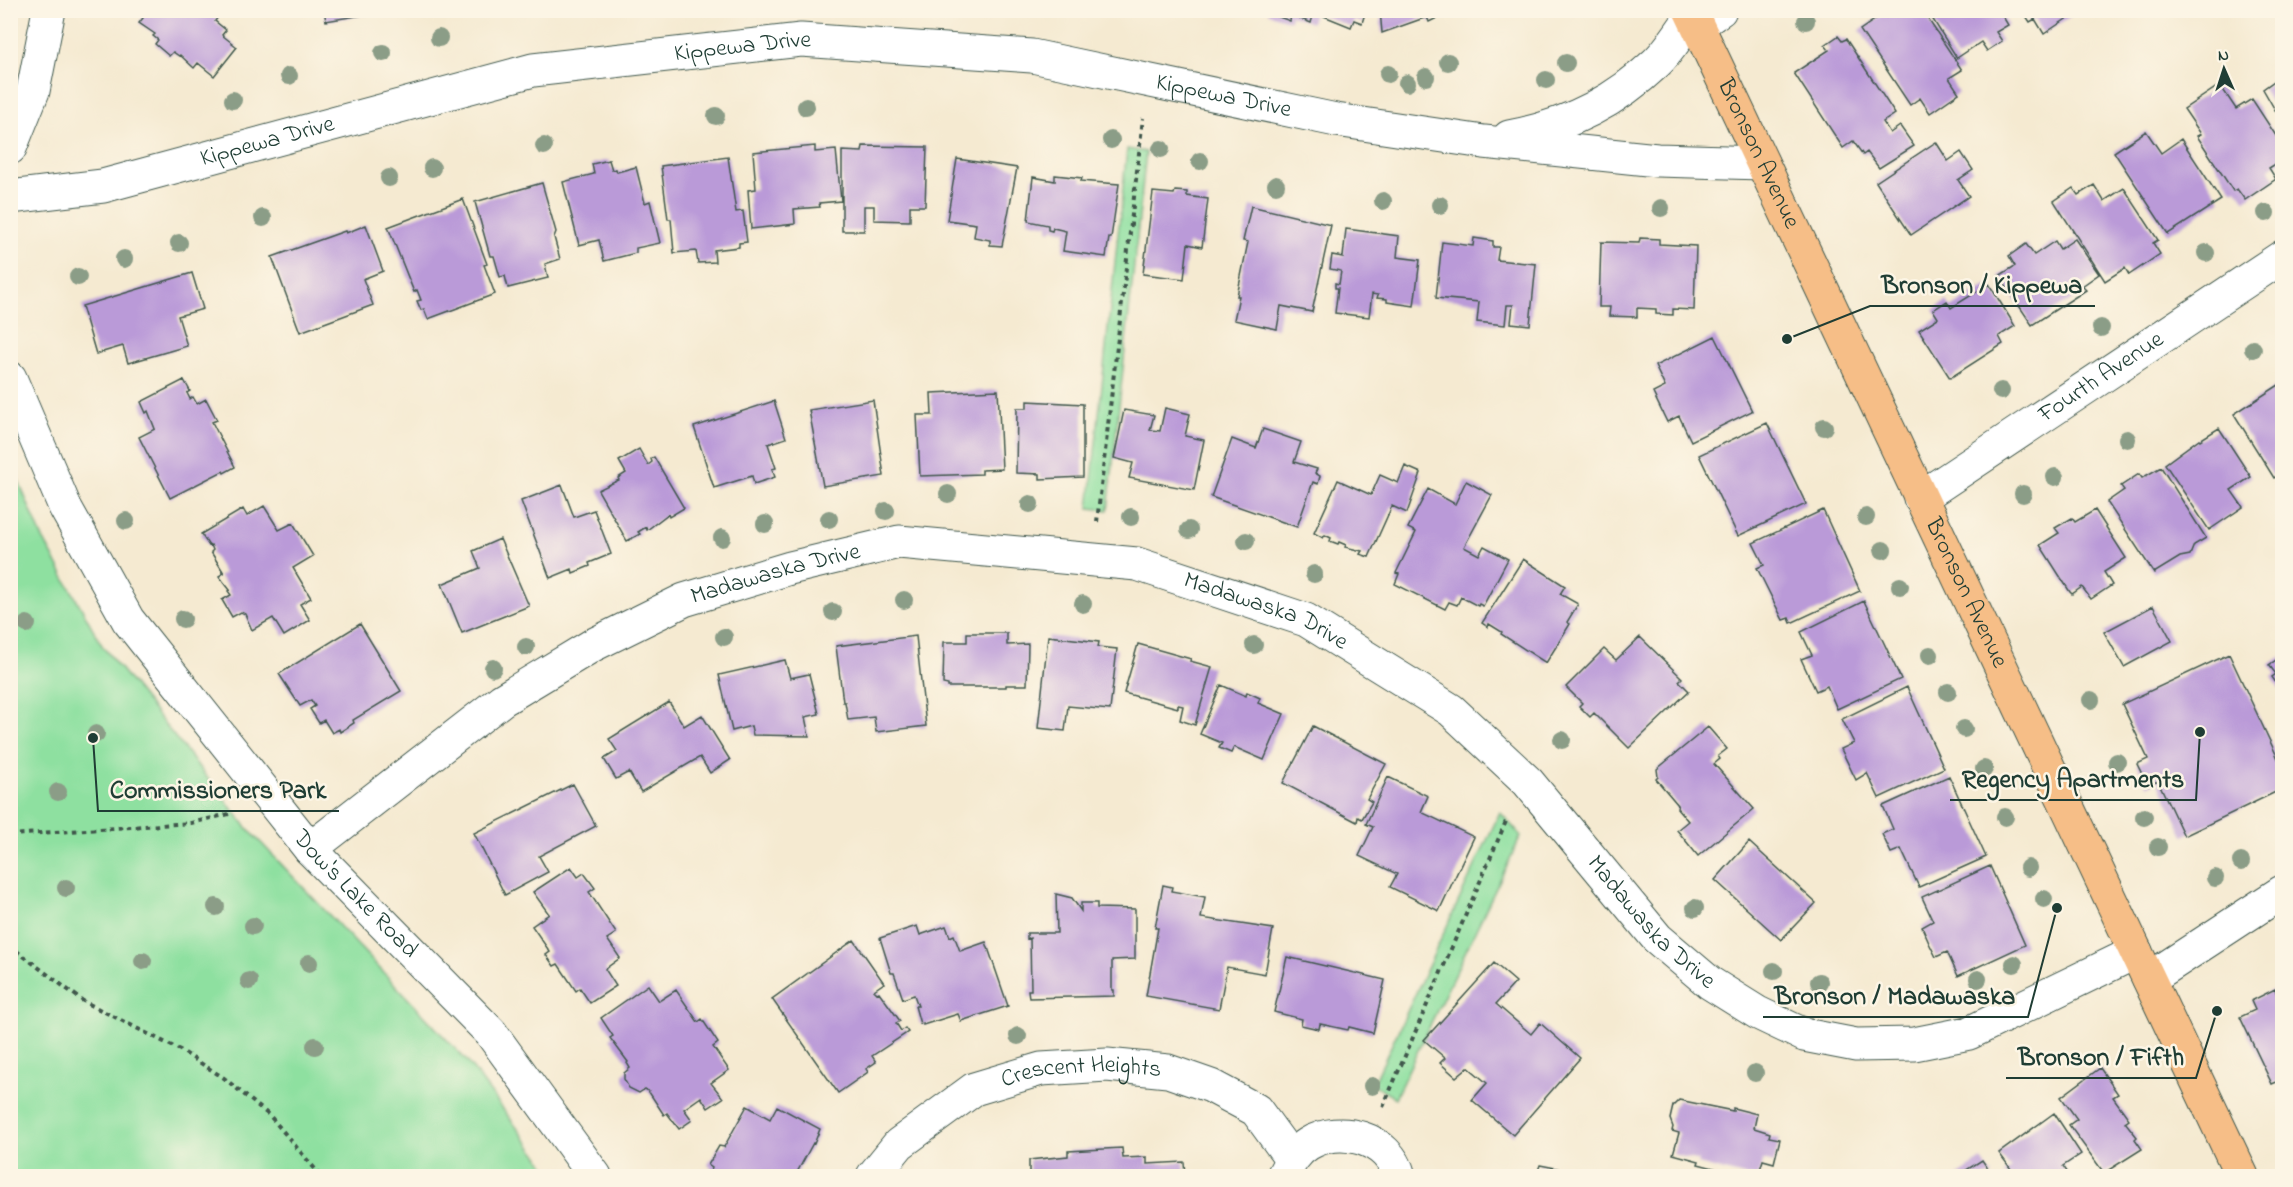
<svg xmlns="http://www.w3.org/2000/svg" width="2293" height="1187" font-family="'Indie Flower',sans-serif">
<rect width="100%" height="100%" fill="#fcf5e5"/>
<filter id="ink" filterUnits="userSpaceOnUse"><feTurbulence type="fractalNoise" baseFrequency=".0167" numOctaves="2"/><feDisplacementMap in="SourceGraphic" scale="12" xChannelSelector="R" yChannelSelector="G"/><feConvolveMatrix kernelMatrix="1 2 1 2 8 2 1 2 1" color-interpolation-filters="sRGB"/></filter>
<filter id="wash" filterUnits="userSpaceOnUse"><feTurbulence type="fractalNoise" baseFrequency=".008" numOctaves="4" result="noise"/><feDisplacementMap in="SourceGraphic" scale="24" xChannelSelector="R" yChannelSelector="G"/><feGaussianBlur stdDeviation="1.35" result="paint"/><feColorMatrix in="noise" values="0 0 0 0 0 0 0 0 0 0 0 0 0 0 0 0 0 1.4 0 .05"/><feComposite in="paint" operator="in"/></filter>
<g filter="url(#wash)">
<rect width="100%" height="100%" fill="#f5ead1"/>
<!-- green -->
<path fill="#8ee0a0" stroke="#568e6a" stroke-width="1.5" d="M1127 149 1146 152 1108 510 1089 508Z
M11 463 41 535 103 647 249 830 467 1061 553 1176H11Z
M1500 812 1521 836 1395 1098 1373 1085Z"/>
<g id="blocks">
<!-- building -->
<path fill="#ba9ad8" d="M134 10H223L215 21 226 30 222 35 237 47 214 76 198 63 194 68 180 55 179 56 173 52 169 56 155 44 158 40 153 36 155 34 139 23 143 18Z
M324 10H381V12L326 21Z
M1269 10H1366L1362 23 1354 20 1351 27 1314 12 1311 23 1291 15 1290 21 1268 13Z
M1380 10H1453L1429 22 1427 17 1382 33Z
M1889 10H1922L1962 70 1949 78 1959 93 1930 113 1920 98 1910 105 1860 30Z
M1927 10H1999L2008 25 1996 32 2002 41 1987 51 1981 42 1957 58Z
M2022 10H2074L2075 13 2044 34 2035 19 2030 22Z
M1838 36 1842 41 1846 39 1895 114 1883 122 1890 133 1900 126 1914 146 1879 168 1867 152 1863 155 1853 141 1843 148 1794 73 1829 50 1825 45Z
M2282 73V122L2263 89 2281 76 2279 75Z
M2220 85 2236 109 2252 99 2282 145V160L2269 168 2276 179 2245 200 2237 189 2233 191 2197 136 2201 134 2184 109Z
M2146 131 2161 153 2181 139 2221 200 2168 234 2114 152Z
M1936 142 1948 161 1961 152 1973 170 1958 180 1969 196 1911 235 1876 182Z
M815 146V152L836 150 841 201 819 203 820 207 794 209 795 224 751 229 748 190 756 189 753 152Z
M863 146 927 147 925 206H910V221L874 220V206H864V231H842V151L862 152Z
M728 157 736 212 743 211 747 242 739 243V247L714 250 715 262 698 263 696 251 674 253 671 219H668L661 166Z
M957 159 1017 168 1002 246 990 245V240L974 237 976 224 947 220Z
M609 160 612 170 616 169 617 172 636 167 645 203 650 201 660 243 636 248V253L604 261 599 240 579 245 563 182 594 174 592 164Z
M1055 175 1082 178 1081 181 1092 182 1119 184 1111 238H1109L1106 257 1063 251 1066 231 1053 228 1052 231 1048 230V225L1028 221 1033 177 1055 181Z
M542 183 556 232 554 237 560 259 545 264 548 278 508 288 505 276 500 277 494 256H490L475 202Z
M2094 185 2104 201 2124 188 2158 240 2153 243 2160 254 2129 275 2125 268 2105 281 2054 201 2073 188 2078 195Z
M1175 191 1187 192V196L1208 199 1202 247 1188 244 1184 279 1143 274 1153 192 1174 194Z
M463 199 487 264 484 265 495 294 428 319 424 309 421 310 417 301 421 300 417 290 414 292 388 227Z
M1251 206 1331 225 1312 312 1281 306 1277 329 1234 320 1239 296H1237L1248 242 1243 241Z
M366 225 383 271 363 279 373 305 300 332 272 257 345 231 346 233Z
M1346 229 1399 236 1397 257 1420 260 1414 306 1387 302V299L1377 298 1378 295 1372 294 1369 317 1335 313 1338 288H1335V283L1339 284 1341 271 1330 269 1332 255 1343 257Z
M1474 238 1493 241V247H1499L1497 260 1536 264 1530 325 1511 323 1513 305H1507L1505 325 1477 322 1479 302 1436 298 1442 242 1473 246Z
M1640 238 1659 239V244L1696 246 1694 310 1673 309V315L1656 314V309L1637 308V317L1609 316 1610 307H1599L1601 242 1639 243Z
M2075 239 2099 274 2082 286 2086 290 2032 325 1999 276 2015 266 2009 256 2026 244 2034 255 2055 241 2060 249Z
M192 273 203 309 178 316 187 346 128 363 123 346 96 354 82 306Z
M1989 284 2015 326 1999 336 2003 344 1950 378 1919 330 1938 318 1933 310 1947 301 1951 308Z
M1715 336 1752 411 1691 441 1679 416 1667 422 1653 393 1665 387 1655 366Z
M184 380 190 391 187 393 190 399 193 397 197 404 206 399 217 420 212 422 235 467 224 473 223 471 170 498 139 437 155 429 148 411 146 413 141 402Z
M2282 383V473L2274 478 2234 414Z
M998 390 1002 469 982 470V474L920 476 917 415H932L931 393Z
M873 400 884 476 823 486 809 410Z
M774 401 786 438 768 444 776 468 772 469 775 477 754 484 752 476 714 488 694 427Z
M1027 401 1083 404V477L1040 479V474L1016 473 1017 408H1027Z
M1165 408 1190 414 1185 436 1204 440 1194 490 1129 478 1133 463 1114 458 1124 410 1154 415 1150 430 1160 431Z
M1767 423 1806 504 1738 536 1699 455Z
M2219 428 2251 477 2231 490 2243 507 2209 530 2165 464 2199 439 2200 440Z
M1263 429 1301 442 1294 462 1317 469 1315 473 1320 476 1318 484 1313 482 1297 527 1211 497 1232 439 1256 448Z
M639 449 648 465 652 462 651 459 654 457 684 508 669 517 668 514 647 530 646 527 638 532 640 534 627 541 598 490 619 480 618 478 626 473 619 461Z
M1405 466 1421 473 1407 513 1392 506 1369 557 1360 554 1362 551 1345 547 1346 545 1339 542 1338 544 1330 541 1331 538 1325 535 1323 538 1314 533 1338 480 1371 495 1380 475 1398 483Z
M2161 467 2206 538 2194 545 2190 555 2180 557 2154 573 2107 502 2124 490 2121 486 2139 474 2142 478Z
M1466 481 1492 495 1464 547 1479 555 1484 546 1508 559 1483 606 1479 604 1478 606 1461 597 1457 605 1449 602 1445 609 1395 584 1399 574 1396 573 1416 532 1408 528 1428 489 1455 504Z
M562 485 574 517 594 510 611 554 589 563 590 566 573 573 572 569 550 578 521 501Z
M264 506 279 530 293 523 313 556 293 568 311 598 300 604 310 620 284 636 273 618 252 630 245 614 241 612 232 617 222 600 231 595 228 591 230 590 219 576 224 573 211 552 213 550 211 545 209 546 201 534 243 509 247 516Z
M1823 510 1860 591 1791 623 1789 618 1783 620 1757 568 1764 565 1753 543Z
M2095 510 2126 558 2104 572 2112 585 2091 599 2082 587 2072 594 2070 592 2040 545 2059 533 2055 528 2072 518 2075 522Z
M500 539 529 606 462 633 442 584 480 568 473 551Z
M1523 559 1565 586 1560 594 1578 604 1567 622 1570 624 1546 663 1501 634 1502 632 1489 624 1488 627 1482 623Z
M1864 601 1901 679 1837 709 1827 686 1816 691 1801 659 1812 655 1801 632Z
M2153 606 2172 641 2124 667 2104 632Z
M360 624 401 691 353 720 354 723 340 732 339 729 332 733 324 720 319 723 310 709 315 706 311 700 300 706 279 674Z
M967 633H1007V645L1028 644 1027 685H1006V687H948V685L943 684 944 642H967Z
M916 636 926 726 876 732 874 717 848 720 845 702H843L836 646Z
M1048 636 1099 642 1098 647 1117 649 1110 710 1068 706 1065 731 1038 728Z
M1640 637 1682 678 1679 681 1689 691 1629 748 1594 713 1590 717 1579 706 1582 703 1566 687 1604 649 1616 660Z
M1138 644 1191 659 1190 661 1212 667 1195 725 1180 720 1183 706 1178 705V708L1124 693Z
M2229 654 2282 767V789L2184 836 2158 781 2148 786 2137 764 2148 759 2122 704Z
M2282 656V692L2272 677 2276 674 2269 665Z
M785 660 790 678 809 674 819 714 805 717 809 736 753 735 751 726 732 731 719 675Z
M1221 685 1246 696 1247 692 1260 698 1258 703 1284 714 1264 760 1234 747 1231 753 1219 748 1222 743 1200 734Z
M1907 687 1944 768 1879 798 1867 773 1856 780 1841 749 1854 743 1842 719Z
M669 702 684 726 702 715 730 760 710 773 700 757 641 792 629 772 616 779 604 759 617 751 609 739Z
M1313 726 1386 764 1367 799 1372 802 1362 819 1358 817 1357 822 1283 783Z
M1708 727 1727 749 1718 756 1720 759 1714 764 1754 809 1698 856 1677 830 1688 821 1677 808 1678 805 1656 779 1658 777 1657 769Z
M1949 776 1986 857 1919 887 1901 849 1891 853 1882 834 1893 829 1883 806Z
M1388 777 1428 796 1421 812 1474 837 1439 911 1390 887 1397 874 1359 856 1373 827 1366 824Z
M573 784 596 826 539 856 548 872 505 895 474 833Z
M1749 842 1816 903 1781 940 1715 880Z
M1990 866 2025 945 1958 976 1947 952 1936 957 1929 943 1922 927 1933 921 1922 897Z
M571 867 578 877 584 873 595 888 589 892 616 933 607 939 620 958 605 969 616 986 590 1003 580 988 576 991 558 964 554 966 546 955 550 952 532 926 549 914 533 892Z
M1163 885 1172 887 1171 891 1205 897 1201 918 1273 929 1265 974 1227 967 1219 1009 1146 996 1158 928H1155Z
M1056 894 1072 898 1081 911V903H1097V908L1135 909V959L1112 960V990H1114V996L1029 998 1028 990H1031L1030 938 1027 939V933H1057Z
M917 926 920 935 946 926 950 937 954 935 960 951 986 942 1008 1006 961 1021 958 1014 923 1025V1023L920 1024 915 1006H918L914 995 903 999 894 973H891L880 938Z
M854 940 884 983 874 990 877 993 879 992 900 1021 896 1023 901 1031 905 1028 908 1032 872 1056 876 1062 866 1069 868 1072 838 1093 772 999Z
M1287 957 1385 980 1373 1033 1349 1027 1348 1030 1320 1024 1319 1029 1301 1025 1302 1019 1274 1012Z
M1494 963 1516 982 1496 1004 1531 1034 1540 1023 1580 1058 1513 1135 1472 1100 1487 1083 1468 1067 1456 1077 1440 1063 1445 1058 1424 1040Z
M648 985 659 1001 676 990 698 1022 702 1019 718 1043 713 1047 729 1070 711 1083 723 1098 708 1108 701 1097 684 1109 692 1120 679 1129 667 1113 664 1115 649 1092 645 1089 639 1093 629 1088 624 1079V1073L630 1068 627 1063 628 1062 610 1038 613 1036 601 1018Z
M2275 989 2279 999 2282 997V1088L2279 1081 2272 1084 2240 1017 2255 1010 2251 1001Z
M2100 1068 2118 1094 2113 1097 2129 1119 2125 1122 2137 1137 2135 1139 2142 1149 2104 1173 2069 1125 2077 1119 2061 1097Z
M1679 1100 1733 1111V1108L1757 1114 1754 1128 1770 1133 1769 1137 1780 1139 1774 1163 1763 1160 1758 1176H1744L1698 1164 1699 1161 1673 1154 1679 1133 1672 1131 1673 1127 1670 1119 1673 1106Z
M747 1106 770 1119 777 1106 820 1129 814 1144 813 1143 795 1176H716L710 1173 712 1168 708 1165 719 1146 724 1147Z
M2054 1113 2081 1154 2063 1166 2070 1176H2006L2004 1174 2011 1169 1999 1153Z
M1122 1148 1123 1158 1147 1157V1164L1184 1162 1185 1176H1029V1160L1068 1156V1151Z
M1982 1160 1993 1176H1957Z
M1540 1165 1582 1173 1581 1176H1536Z"/>
</g>
</g>
<g filter="url(#ink)">
<use href="#blocks" fill-opacity="0" stroke="#3f574c" stroke-width="1.5"/>
<g fill="none" stroke-linecap="round" stroke-linejoin="round">
<defs>
<g id="minor">
<path d="M1697 26 1720 10"/>
<path d="M1509 137C1564 127 1615 102 1656 63 1670 50 1681 31 1693 15"/>
<path d="M10 148 33 91 49 10"/>
<path id="s1" d="M10 197 103 186 533 70 801 40 1032 56 1336 120 1484 142 1657 160 1762 163"/>
<path id="s2" d="M10 378 65 507 128 620 310 849 491 1033 595 1176"/>
<path id="s3" d="M1920 498 2282 257"/>
<path id="s4" d="M310 849 502 700 593 645 684 600 790 568 899 542 1137 564 1306 620 1451 710 1528 782 1657 938 1710 983 1758 1013 1804 1035 1856 1045 1914 1044 1969 1033 2136 952"/>
<path id="s5" d="M873 1176 899 1144 974 1089 1041 1069 1107 1065 1168 1071 1211 1086 1256 1110 1291 1158"/>
<path d="M1283 1176C1289 1164 1295 1152 1308 1144 1340 1124 1389 1138 1399 1176"/>
</g>
<path id="tertiary" d="M2149 979 2282 892"/>
<g id="primary">
<path id="s6" d="M1690 10 2242 1176"/>
</g>
</defs>
<!-- minor casing -->
<use href="#minor" stroke="#3f574c" stroke-width="35"/>
<!-- tertiary casing -->
<use href="#tertiary" stroke="#3f574c" stroke-width="35"/>
<!-- primary casing -->
<use href="#primary" stroke="#3f574c" stroke-width="35"/>
<!-- path -->
<path stroke="#3f574c" stroke-width="4" stroke-dasharray="4.5 4.5" stroke-linecap="butt" d="M1097 522 1143 118
M10 835 191 823 233 813
M10 944 18 952 83 1001 180 1050 224 1078 270 1116 321 1176
M1383 1107 1507 819"/>
<!-- minor -->
<use href="#minor" stroke="#fff" stroke-width="33"/>
<!-- tertiary -->
<use href="#tertiary" stroke="#fff" stroke-width="33"/>
<!-- primary -->
<use href="#primary" stroke="#f6be87" stroke-width="33"/>
</g>
<!-- trees -->
<g fill="#8b9d87">
<circle cx="1806" cy="21" r="9"/>
<circle cx="439" cy="38" r="9"/>
<circle cx="383" cy="53" r="9"/>
<circle cx="1448" cy="62" r="9"/>
<circle cx="1566" cy="63" r="9"/>
<circle cx="1388" cy="74" r="9"/>
<circle cx="289" cy="76" r="9"/>
<circle cx="1426" cy="77" r="9"/>
<circle cx="1546" cy="80" r="9"/>
<circle cx="1407" cy="83" r="9"/>
<circle cx="233" cy="100" r="9"/>
<circle cx="806" cy="107" r="9"/>
<circle cx="716" cy="116" r="9"/>
<circle cx="1111" cy="140" r="9"/>
<circle cx="544" cy="146" r="9"/>
<circle cx="1161" cy="149" r="9"/>
<circle cx="1200" cy="161" r="9"/>
<circle cx="432" cy="168" r="9"/>
<circle cx="389" cy="178" r="9"/>
<circle cx="1276" cy="185" r="9"/>
<circle cx="1383" cy="201" r="9"/>
<circle cx="1440" cy="205" r="9"/>
<circle cx="1661" cy="208" r="9"/>
<circle cx="2266" cy="213" r="9"/>
<circle cx="263" cy="218" r="9"/>
<circle cx="179" cy="243" r="9"/>
<circle cx="2206" cy="253" r="9"/>
<circle cx="124" cy="259" r="9"/>
<circle cx="78" cy="277" r="9"/>
<circle cx="2101" cy="328" r="9"/>
<circle cx="2253" cy="349" r="9"/>
<circle cx="2001" cy="391" r="9"/>
<circle cx="1824" cy="427" r="9"/>
<circle cx="2127" cy="439" r="9"/>
<circle cx="2055" cy="477" r="9"/>
<circle cx="948" cy="494" r="9"/>
<circle cx="2023" cy="494" r="9"/>
<circle cx="1030" cy="504" r="9"/>
<circle cx="886" cy="511" r="9"/>
<circle cx="1131" cy="517" r="9"/>
<circle cx="1866" cy="517" r="9"/>
<circle cx="829" cy="519" r="9"/>
<circle cx="126" cy="521" r="9"/>
<circle cx="765" cy="524" r="9"/>
<circle cx="1189" cy="530" r="9"/>
<circle cx="722" cy="538" r="9"/>
<circle cx="1246" cy="541" r="9"/>
<circle cx="1883" cy="550" r="9"/>
<circle cx="1314" cy="574" r="9"/>
<circle cx="1900" cy="586" r="9"/>
<circle cx="904" cy="600" r="9"/>
<circle cx="1083" cy="604" r="9"/>
<circle cx="833" cy="612" r="9"/>
<circle cx="183" cy="619" r="9"/>
<circle cx="27" cy="624" r="9"/>
<circle cx="724" cy="637" r="9"/>
<circle cx="1254" cy="645" r="9"/>
<circle cx="526" cy="647" r="9"/>
<circle cx="1930" cy="655" r="9"/>
<circle cx="493" cy="668" r="9"/>
<circle cx="1948" cy="692" r="9"/>
<circle cx="2091" cy="700" r="9"/>
<circle cx="1964" cy="729" r="9"/>
<circle cx="96" cy="734" r="9"/>
<circle cx="1562" cy="740" r="9"/>
<circle cx="2117" cy="762" r="9"/>
<circle cx="1984" cy="769" r="9"/>
<circle cx="58" cy="792" r="9"/>
<circle cx="2005" cy="817" r="9"/>
<circle cx="2144" cy="817" r="9"/>
<circle cx="2158" cy="847" r="9"/>
<circle cx="2241" cy="862" r="9"/>
<circle cx="2028" cy="868" r="9"/>
<circle cx="2215" cy="878" r="9"/>
<circle cx="66" cy="888" r="9"/>
<circle cx="2044" cy="899" r="9"/>
<circle cx="216" cy="907" r="9"/>
<circle cx="1695" cy="908" r="9"/>
<circle cx="253" cy="926" r="9"/>
<circle cx="143" cy="961" r="9"/>
<circle cx="309" cy="963" r="9"/>
<circle cx="2014" cy="964" r="9"/>
<circle cx="1774" cy="971" r="9"/>
<circle cx="1978" cy="979" r="9"/>
<circle cx="249" cy="981" r="9"/>
<circle cx="1819" cy="982" r="9"/>
<circle cx="1018" cy="1036" r="9"/>
<circle cx="315" cy="1046" r="9"/>
<circle cx="1755" cy="1073" r="9"/>
<circle cx="1372" cy="1086" r="9"/>
</g>
</g>
<g text-anchor="middle" dominant-baseline="central" stroke-width="5" stroke-linejoin="round" paint-order="stroke">
<!-- street labels -->
<g font-size="24" fill="#1f3d34" stroke="#fcf5e5">
<text stroke="none"><textPath href="#s1" startOffset="750">Kippewa Drive</textPath></text>
<text stroke="none"><textPath href="#s1" startOffset="1236">Kippewa Drive</textPath></text>
<text stroke="none"><textPath href="#s1" startOffset="264">Kippewa Drive</textPath></text>
<text stroke="none"><textPath href="#s6" startOffset="159">Bronson Avenue</textPath></text>
<text stroke="none"><textPath href="#s3" startOffset="218">Fourth Avenue</textPath></text>
<text stroke="none"><textPath href="#s4" startOffset="546">Madawaska Drive</textPath></text>
<text stroke="none"><textPath href="#s6" startOffset="645">Bronson Avenue</textPath></text>
<text stroke="none"><textPath href="#s4" startOffset="1050">Madawaska Drive</textPath></text>
<text stroke="none"><textPath href="#s2" startOffset="626">Dow's Lake Road</textPath></text>
<text stroke="none"><textPath href="#s4" startOffset="1554">Madawaska Drive</textPath></text>
<text stroke="none"><textPath href="#s5" startOffset="244">Crescent Heights</textPath></text>
</g>
</g>
<!-- callouts -->
<path fill="none" stroke="#1f3d34" stroke-width="2" d="M1787 339L1870 306H2095M2200 732L2196 800H1950M93 738L98 811H339M2057 908L2028 1017H1763M2217 1011L2196 1078H2006"/>
<g fill="#1f3d34" stroke="#fcf5e5" stroke-width="2">
<circle cx="1787" cy="339" r="6"/>
<circle cx="2200" cy="732" r="6"/>
<circle cx="93" cy="738" r="6"/>
<circle cx="2057" cy="908" r="6"/>
<circle cx="2217" cy="1011" r="6"/>
</g>
<g font-size="26" text-anchor="middle" font-weight="bold" fill="#1f3d34" stroke="#fcf5e5" stroke-width="5" stroke-linejoin="round" paint-order="stroke">
<text x="1982" y="293">Bronson / Kippewa</text>
<text x="2073" y="787">Regency Apartments</text>
<text x="218" y="798">Commissioners Park</text>
<text x="1895" y="1004">Bronson / Madawaska</text>
<text x="2101" y="1065">Bronson / Fifth</text>
</g>
<!-- margin -->
<rect width="2293" height="1187" fill="none" stroke="#fcf5e5" stroke-width="36"/>
<!-- north arrow -->
<g transform="translate(2224 69) rotate(357)" stroke="#fcf5e5" stroke-width="4.5" paint-order="stroke">
<path d="M0-4.5L10 22L0 15L-10 22Z" fill="#1f3d34"/>
<text y="-9" font-size="16" font-weight="bold" text-anchor="middle" fill="#1f3d34">N</text>
</g>
</svg>
